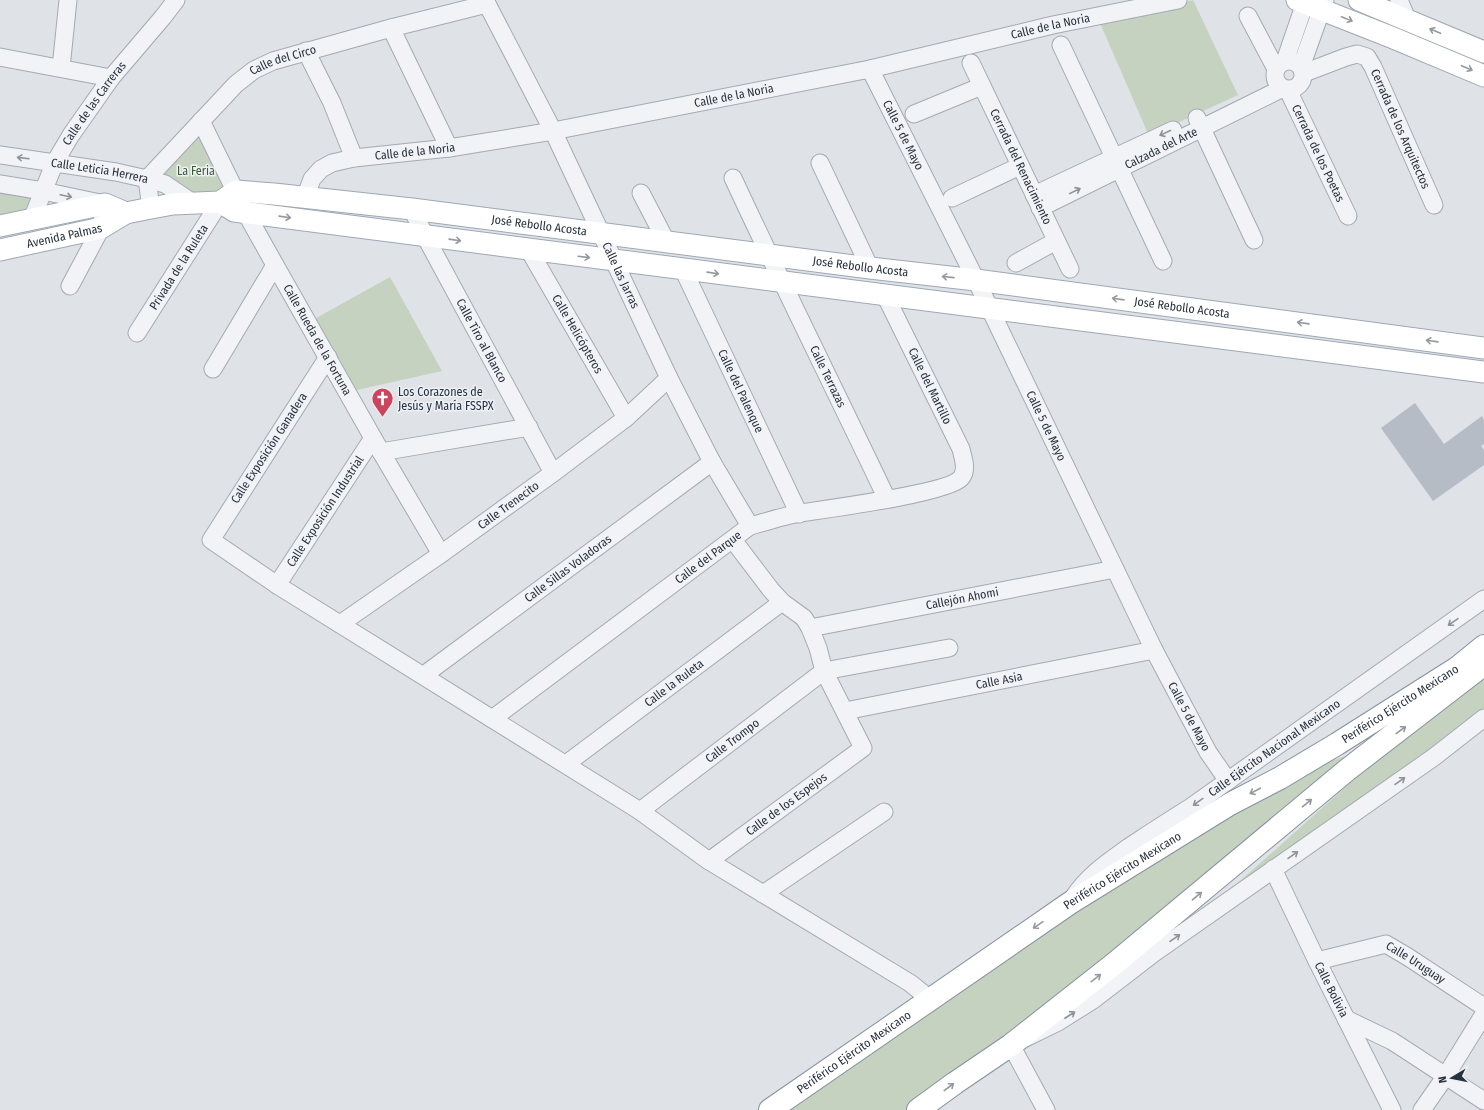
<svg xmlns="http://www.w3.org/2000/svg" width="1484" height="1110" font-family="'Fira Sans Condensed',sans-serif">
<rect width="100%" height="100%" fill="#dfe3e8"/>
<!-- green -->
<path fill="#c5d2c0" d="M1193 0 1238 95 1149 136 1100 23Z
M202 131 229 189 216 197 194 196 162 175Z
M0 190 34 195 30 215 0 221Z
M390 277 442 371 348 392 309 322Z
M1484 668V713L1229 891 1443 700Z
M1360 752 1309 796 913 1110H782L1019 941 1313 766Z"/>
<!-- building -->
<path fill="#b6bcc5" d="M1415 403 1444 444 1482 416 1484 420V444L1481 446 1484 450V465L1433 501 1381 428Z"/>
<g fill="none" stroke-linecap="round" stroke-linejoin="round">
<defs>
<g id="minor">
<path id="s1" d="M485 0 553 131 669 378 712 462 750 526"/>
<path d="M1399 0 1407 19"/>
<path d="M1248 16 1276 69"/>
<path d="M391 28 449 148"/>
<path d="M1061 45 1163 261"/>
<path d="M306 51 332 103 354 158"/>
<path d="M0 57 111 78"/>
<circle cx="1289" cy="75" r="14"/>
<path d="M1285 61 1306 0"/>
<path id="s2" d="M971 63 1070 269"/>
<path d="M1301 67 1325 0"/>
<path d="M61 68 68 0"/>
<path id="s3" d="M870 69 976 280 1154 650 1208 752 1228 781"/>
<path id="s4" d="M1304 73 1346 57 1357 54 1367 57 1373 67 1434 205"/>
<path id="s5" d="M1288 90 1348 216"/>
<path d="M914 114 982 86"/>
<path d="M1197 118 1254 240"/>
<path id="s6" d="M201 121 246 213 275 265 381 452 441 554"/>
<path id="s7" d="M0 155 116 172 147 179 165 184 193 203"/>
<path d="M820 163 870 268"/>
<path id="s8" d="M733 178C783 286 836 392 887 499"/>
<path d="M0 184 43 191 105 204 101 228 70 286"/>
<path d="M641 193 666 241"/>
<path d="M1034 195 1173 130"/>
<path id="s9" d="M305 198 312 179 321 169 332 163 354 158 449 148 553 131 870 69 1053 25 1178 0"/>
<path d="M952 198 1020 166"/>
<path id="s10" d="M151 208 147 179 236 84 254 70 273 61 391 28 487 4"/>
<path id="s11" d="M1040 208 1283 88"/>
<path id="s12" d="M412 209 425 236 553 473"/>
<path id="s13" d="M32 219 55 162 71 135 111 78 163 17 176 0"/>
<path id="s14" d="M529 250 626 418"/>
<path d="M1016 263 1056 241"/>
<path id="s15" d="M683 269 799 514"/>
<path id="s16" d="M137 333 220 202"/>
<path d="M328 357 211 540 277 585 640 811 709 861 910 983 930 999"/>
<path d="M213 369 275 265"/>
<path d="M381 452 529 427"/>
<path id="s17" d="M277 585 373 438"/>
<path id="s18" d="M340 624 441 554 553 473 626 418 669 378"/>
<path id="s19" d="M810 628 1115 569"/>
<path id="s20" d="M424 675 712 462"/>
<path id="s21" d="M845 711 1154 650"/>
<path id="s22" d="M492 719 750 526C766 522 783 516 800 513 826 509 949 493 961 478 968 470 963 458 961 449L886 297"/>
<path id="s23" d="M566 764 782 602"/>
<path id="s24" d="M640 811 824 671 949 648"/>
<path id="s25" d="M709 861 863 748 824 671 818 648 810 628 804 618 782 602 771 590 733 540"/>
<path id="s26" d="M1273 869 1317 961 1392 1110"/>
<path d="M763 894 884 812"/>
<path id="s27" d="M1073 898C1087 876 1108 862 1129 847 1150 833 1170 820 1191 807L1484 599"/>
<path id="s28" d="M1317 961 1386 944 1408 957 1484 1007"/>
<path d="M1346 1019 1392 1041 1484 1101"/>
<path d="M1046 1110 1011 1045 1058 1022 1093 1000 1154 953 1434 757 1484 718"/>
<path d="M1422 1110 1445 1077 1484 1014"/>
</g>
<g id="major">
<path d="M1297 0 1391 37 1484 76"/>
<path d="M1359 0 1484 52"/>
<path d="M220 202 234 211 1484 372"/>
<path d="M0 226 105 204 126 213"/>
<path id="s29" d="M0 250 101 228 126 213 151 208 173 204 220 202 236 191 274 194 412 209 870 268 976 280 1484 348"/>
</g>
<g id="highway">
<path id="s30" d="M770 1110 1070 903 1230 804 1280 778 1337 744 1457 668 1484 646"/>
<path d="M918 1110 955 1083 1011 1045 1114 964 1347 770 1478 669"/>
</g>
</defs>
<!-- minor casing -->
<use href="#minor" stroke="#a4aab2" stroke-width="19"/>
<!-- major casing -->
<use href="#major" stroke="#9ea7b4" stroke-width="23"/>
<!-- highway casing -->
<use href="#highway" stroke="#87919e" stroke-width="24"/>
<!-- minor -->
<use href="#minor" stroke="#f2f3f6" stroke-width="17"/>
<!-- major -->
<use href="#major" stroke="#fff" stroke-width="21"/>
<!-- highway -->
<use href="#highway" stroke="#fff" stroke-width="22"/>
</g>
<!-- one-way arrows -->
<defs><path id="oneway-shaft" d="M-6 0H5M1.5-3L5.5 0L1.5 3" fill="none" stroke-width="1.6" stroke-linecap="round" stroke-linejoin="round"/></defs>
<g stroke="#94989f">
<use href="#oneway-shaft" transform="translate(1347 19) rotate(22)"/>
<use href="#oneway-shaft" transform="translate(1435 31) rotate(-157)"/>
<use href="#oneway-shaft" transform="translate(1467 68) rotate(23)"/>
<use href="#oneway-shaft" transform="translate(285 217) rotate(8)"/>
<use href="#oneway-shaft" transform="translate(455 240) rotate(8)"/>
<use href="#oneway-shaft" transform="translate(584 257) rotate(7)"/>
<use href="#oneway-shaft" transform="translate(713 273) rotate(8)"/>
<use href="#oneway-shaft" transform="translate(948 277) rotate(-174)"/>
<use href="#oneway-shaft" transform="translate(1118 299) rotate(-172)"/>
<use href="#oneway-shaft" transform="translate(1303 323) rotate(-172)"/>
<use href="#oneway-shaft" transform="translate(1432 341) rotate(-172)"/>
<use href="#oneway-shaft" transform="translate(1401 730) rotate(-37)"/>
<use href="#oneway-shaft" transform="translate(1255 791) rotate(152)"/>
<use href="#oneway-shaft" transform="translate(1307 803) rotate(-39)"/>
<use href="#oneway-shaft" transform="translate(1197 896) rotate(-40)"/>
<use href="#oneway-shaft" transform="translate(1038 925) rotate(146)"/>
<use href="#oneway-shaft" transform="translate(1096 978) rotate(-38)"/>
<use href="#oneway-shaft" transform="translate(949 1087) rotate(-37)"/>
</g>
<g stroke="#8d929a">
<use href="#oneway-shaft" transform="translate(1165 133) rotate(155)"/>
<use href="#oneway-shaft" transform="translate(23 158) rotate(-173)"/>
<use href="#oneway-shaft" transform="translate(1075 191) rotate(-26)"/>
<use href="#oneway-shaft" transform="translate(66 196) rotate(12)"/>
<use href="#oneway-shaft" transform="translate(1453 622) rotate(145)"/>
<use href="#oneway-shaft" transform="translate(1400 781) rotate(-35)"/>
<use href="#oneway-shaft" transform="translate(1198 802) rotate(144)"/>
<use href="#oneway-shaft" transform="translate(1293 855) rotate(-35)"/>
<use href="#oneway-shaft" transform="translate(1175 938) rotate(-35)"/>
<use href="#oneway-shaft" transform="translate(1070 1015) rotate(-33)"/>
</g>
<!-- icons -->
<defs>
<symbol id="church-pin" viewBox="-11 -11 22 30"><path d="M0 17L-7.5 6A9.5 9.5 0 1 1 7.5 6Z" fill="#cc455d" stroke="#eef2f6"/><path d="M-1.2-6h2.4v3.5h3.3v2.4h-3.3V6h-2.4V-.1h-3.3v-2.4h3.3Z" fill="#fff"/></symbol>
</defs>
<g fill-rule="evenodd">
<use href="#church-pin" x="370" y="386" width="25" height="34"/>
</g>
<g text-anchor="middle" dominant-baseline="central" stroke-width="3" stroke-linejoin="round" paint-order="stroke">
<!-- street labels -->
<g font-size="12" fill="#28313f" stroke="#eef2f6">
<text stroke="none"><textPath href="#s9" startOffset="778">Calle de la Noria</textPath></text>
<text stroke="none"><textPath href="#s10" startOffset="213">Calle del Circo</textPath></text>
<text stroke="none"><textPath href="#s9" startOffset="454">Calle de la Noria</textPath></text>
<text stroke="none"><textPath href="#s13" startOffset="132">Calle de las Carreras</textPath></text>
<text stroke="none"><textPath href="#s4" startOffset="146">Cerrada de los Arquitectos</textPath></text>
<text stroke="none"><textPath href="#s3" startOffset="74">Calle 5 de Mayo</textPath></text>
<text stroke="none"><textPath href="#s11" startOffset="135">Calzada del Arte</textPath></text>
<text stroke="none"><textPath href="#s9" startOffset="130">Calle de la Noria</textPath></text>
<text stroke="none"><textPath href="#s5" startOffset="70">Cerrada de los Poetas</textPath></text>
<text stroke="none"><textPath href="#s2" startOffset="115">Cerrada del Renacimiento</textPath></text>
<text stroke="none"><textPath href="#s7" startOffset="101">Calle Leticia Herrera</textPath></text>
<text stroke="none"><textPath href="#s29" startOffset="552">José Rebollo Acosta</textPath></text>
<text stroke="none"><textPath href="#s29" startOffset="66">Avenida Palmas</textPath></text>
<text stroke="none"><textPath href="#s29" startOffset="876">José Rebollo Acosta</textPath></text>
<text stroke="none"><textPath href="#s16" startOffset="78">Privada de la Ruleta</textPath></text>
<text stroke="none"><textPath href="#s1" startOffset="307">Calle las Jarras</textPath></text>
<text stroke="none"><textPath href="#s29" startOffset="1200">José Rebollo Acosta</textPath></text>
<text stroke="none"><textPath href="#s14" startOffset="97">Calle Helicópteros</textPath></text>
<text stroke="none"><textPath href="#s6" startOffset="248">Calle Rueda de la Fortuna</textPath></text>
<text stroke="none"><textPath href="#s12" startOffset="149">Calle Tiro al Blanco</textPath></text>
<text stroke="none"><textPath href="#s8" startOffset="220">Calle Terrazas</textPath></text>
<text transform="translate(930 386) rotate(64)">Calle del Martillo</text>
<text stroke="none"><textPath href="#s15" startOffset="135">Calle del Palenque</textPath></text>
<text stroke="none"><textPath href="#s3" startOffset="398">Calle 5 de Mayo</textPath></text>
<text transform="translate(269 448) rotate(-57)">Calle Exposición Ganadera</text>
<text stroke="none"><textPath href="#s18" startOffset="206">Calle Trenecito</textPath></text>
<text stroke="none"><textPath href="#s17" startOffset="88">Calle Exposición Industrial</textPath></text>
<text stroke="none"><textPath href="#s22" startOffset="270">Calle del Parque</textPath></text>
<text stroke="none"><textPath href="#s20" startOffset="179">Calle Sillas Voladoras</textPath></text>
<text stroke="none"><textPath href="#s19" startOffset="155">Callejón Ahomi</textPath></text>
<text stroke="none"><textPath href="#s21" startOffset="157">Calle Asia</textPath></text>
<text stroke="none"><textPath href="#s23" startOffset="135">Calle la Ruleta</textPath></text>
<text stroke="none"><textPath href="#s30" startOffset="750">Periférico Ejército Mexicano</textPath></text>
<text stroke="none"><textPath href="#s3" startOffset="722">Calle 5 de Mayo</textPath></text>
<text stroke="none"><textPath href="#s24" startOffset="116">Calle Trompo</textPath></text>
<text stroke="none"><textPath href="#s27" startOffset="252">Calle Ejército Nacional Mexicano</textPath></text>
<text stroke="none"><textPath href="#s25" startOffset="96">Calle de los Espejos</textPath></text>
<text stroke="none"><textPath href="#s30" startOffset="426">Periférico Ejército Mexicano</textPath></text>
<text stroke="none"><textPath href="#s28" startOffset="106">Calle Uruguay</textPath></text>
<text stroke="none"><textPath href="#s26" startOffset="134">Calle Bolivia</textPath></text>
<text stroke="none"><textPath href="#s30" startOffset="102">Periférico Ejército Mexicano</textPath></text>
</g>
<!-- park labels -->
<g font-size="12" fill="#3e5a36" stroke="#eef2f6">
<text x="196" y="171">La Feria</text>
</g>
<!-- poi labels -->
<g font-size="12" fill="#28313f" stroke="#eef2f6" text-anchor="start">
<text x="398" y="392">Los Corazones de<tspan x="398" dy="14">Jesús y María FSSPX</tspan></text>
</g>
</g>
<!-- north arrow -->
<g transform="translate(1452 1078) rotate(260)" stroke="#eef2f6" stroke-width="3" paint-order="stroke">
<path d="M0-3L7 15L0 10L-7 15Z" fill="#28313f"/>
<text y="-6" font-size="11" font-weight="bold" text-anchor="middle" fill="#28313f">N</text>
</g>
</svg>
